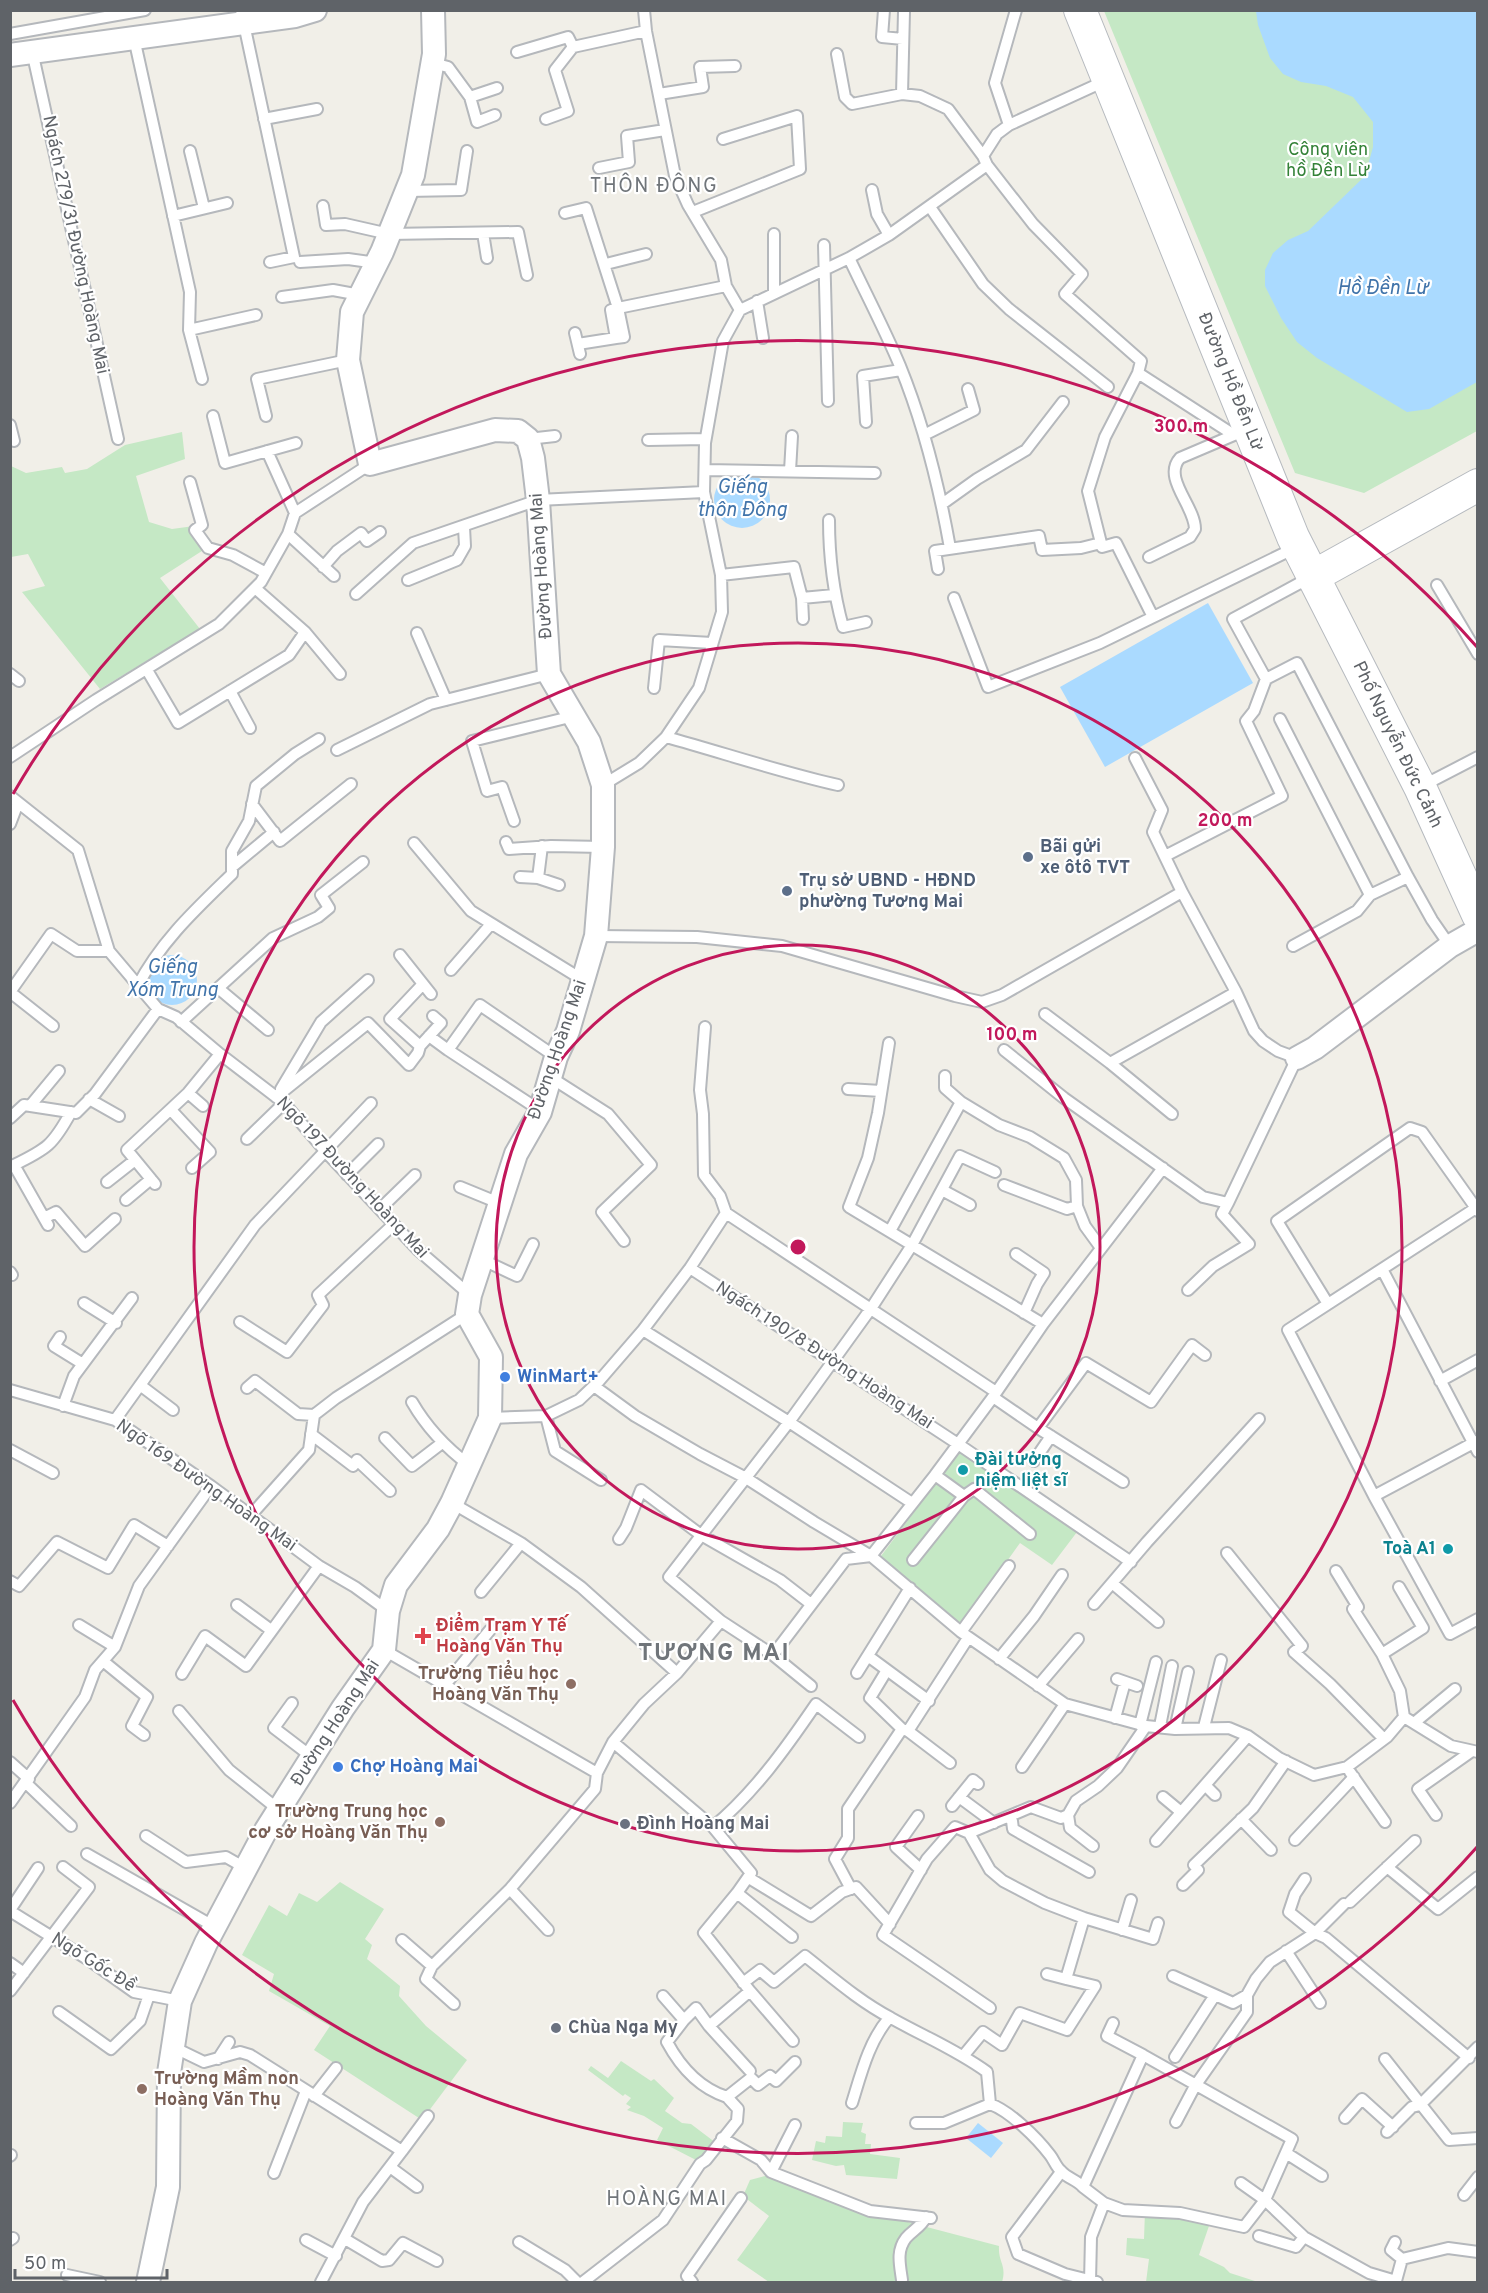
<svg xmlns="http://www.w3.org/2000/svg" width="1488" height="2293" font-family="Overpass,sans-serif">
<rect width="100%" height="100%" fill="#f1efe8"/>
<!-- green -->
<path fill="#c5e8c5" d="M1104 11H1477V431L1364 493 1295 473Z
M182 432 185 459 136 476 149 522 172 529 194 526 205 549 160 578 200 629 100 689 22 592 45 586 28 554 11 557V466L26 473 62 467 65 473 87 469 125 445Z
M961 1450 1077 1532 1052 1565 1020 1543 960 1627 881 1556Z
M340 1882 384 1909 365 1939 372 1945 367 1959 400 1986 399 1996 426 2026 467 2060 422 2120 314 2050 330 2026 269 1991 274 1974 242 1955 269 1905 287 1916 299 1893 317 1902Z
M621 2061 651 2081 654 2079 674 2098 665 2111 682 2123 691 2124 716 2143 703 2159 696 2160 657 2140 663 2128 644 2116 627 2110 631 2107 626 2104 631 2098 625 2094 623 2096 588 2070 591 2066 608 2078Z
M843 2122 863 2123 861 2132 866 2134 865 2144H871L870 2154 900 2158 897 2179 846 2175 844 2165 836 2166 812 2160 816 2141 825 2143 826 2136 842 2137Z
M769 2175 824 2200 999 2246C998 2263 1007 2265 1002 2282H769L737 2260 769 2216 743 2196 750 2180Z
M1145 2211 1210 2223 1199 2255 1224 2267 1230 2273 1258 2282H1146L1149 2259 1126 2255 1127 2238 1144 2239Z"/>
<!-- water -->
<path fill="#aadaff" d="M1256 11H1477V382L1429 409 1407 412 1317 358 1297 342 1281 318 1265 286V270L1273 253 1288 240 1308 231 1365 176 1373 147V122L1353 97 1326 86 1301 82 1283 74 1270 58 1258 25Z
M714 500a28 28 0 1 1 56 0a28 28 0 1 1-56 0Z
M1208 603 1253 683 1105 767 1060 687Z
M147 980a25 25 0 1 1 50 0a25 25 0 1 1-50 0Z
M978 2123 1003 2143 991 2158 966 2138Z"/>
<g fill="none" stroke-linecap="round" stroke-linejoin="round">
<defs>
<path id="lane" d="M241 10 294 257 270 262
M644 10 646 31 675 176 688 205 721 260 726 286 740 310
M884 10 882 37 903 39
M10 34 145 10
M134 38 190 292 189 330 202 379
M32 51 118 439
M517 52 568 37 573 47 646 31
M837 54 845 97 852 104 902 94 920 96 948 109 983 156 987 165 1033 224 1082 274 1065 294 1141 361 1138 373 1234 435 1247 431
M433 63 448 67 470 97 477 122 495 115
M659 94 703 87 700 67 735 66
M902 94 904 12
M470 97 497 88
M264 119 317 109
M546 119 568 111 555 70 573 47
M1009 125 995 83 1016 10
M190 151 204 208
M983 156 997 134 1009 125 1105 81
M599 168 629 162 627 136 665 130
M872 190 877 214 889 235
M407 191 461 190 467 151
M323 206 326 225 345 224 389 234 518 232 527 275
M930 207 983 284 1009 309 1108 387
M693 212 800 169 797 116 723 139
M565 213 586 208 618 308 726 286
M173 216 227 203
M483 233 487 258
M824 245 828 401
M849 258C866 294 885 330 900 366 924 425 939 486 950 548
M300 262 348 259 377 263
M606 264 646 254
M774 293V234
M282 297 333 290 360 295
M757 301 763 338
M189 330 256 315
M575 333 580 354
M578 344 616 338 611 310 618 308 624 337 616 338
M213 416 225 463 296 443
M266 416 257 379 348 360
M866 422 863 376 901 370
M10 425 14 441
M924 435 974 410 968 389
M528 439 555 436
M648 440 705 439
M267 451 295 513
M705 470 875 473
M790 471 792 436
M190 482 202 525 195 530 208 548 233 555 266 573
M942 504 977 479 1026 450 1063 402
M829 520C829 558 833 591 843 627L866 622
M288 534 334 576
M1101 543 1088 491 1105 437 1138 373
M1149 557 1190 537 1195 529C1195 506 1162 478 1180 458L1234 435
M323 567 337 551 361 533 367 541 380 532
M938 569 935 551 1039 536 1042 550 1081 548 1101 543 1102 547 1116 543 1153 617
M721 575 794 567 802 598 803 619
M1311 577 1233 619 1266 679 1297 663 1408 877 1432 920 1450 946
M408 580 457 560 465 546 464 527
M1437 585 1478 654
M255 588 305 632 340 674
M356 594 413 543 538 500 704 492
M802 598 834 595
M954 598 988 687 1100 643 1297 547
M417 633 446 700
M147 670 178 723 289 655 305 632
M10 674 19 681
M654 688 659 640 712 643
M230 691 250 728
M1280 719 1370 895 1408 877
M666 737C724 753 780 772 838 785
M337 750 430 704 549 674
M10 757 96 700 219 624 261 582 288 534 295 513 370 464
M1135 758 1162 810 1153 832 1182 892
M603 785 639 763 666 737 699 688 722 612 721 575 704 492 705 443 723 341 740 310 849 258 889 235 987 165
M1422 786 1478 757
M10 796 78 850 109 951 158 1009 176 1017 220 1054 284 1103 326 1152 418 1250 470 1295
M252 804 280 841 351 784
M514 821 502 787 487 791 472 741 574 716
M10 824 18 803
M506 842 509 849 551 846 603 847
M414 843 471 911 583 980
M1165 856 1282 796 1246 721 1254 711 1266 679
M232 867 274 832
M520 877 538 878 559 885
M538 878 542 846
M596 936 697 937 782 946 955 996 982 1002 1002 995 1182 892 1236 992 1254 1031 1263 1041 1278 1051 1297 1058 1228 1203 1203 1197 1064 1098 1004 1050
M1293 946 1357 911 1370 895
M400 955 431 994
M451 970 491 924
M137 987C161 941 196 909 232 874V851L249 821 256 786 295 754 319 739
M218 988 268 1030
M10 992 51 934 77 951H109
M10 992 53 1026
M1045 1014 1110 1063 1172 1114
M181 1022 273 938 318 917 329 908 321 895 363 862
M705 1027 700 1090 703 1114 704 1175 720 1196 726 1213
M429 1036 448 1050 541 1111
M889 1043 878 1113 868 1158 849 1207 1043 1324
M420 1046 390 1019 423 984
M448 1050 480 1005 556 1057
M1110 1063 1236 992
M945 1076V1088L961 1102 999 1125 1030 1137 1064 1158 1076 1180 1077 1206 1085 1226 1101 1248
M550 1077 608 1114 651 1165 602 1212 624 1241
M281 1089 321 1022 368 980
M848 1089 881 1091
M188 1093 203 1106
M276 1097 368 1023 409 1065 418 1053 420 1046 441 1023 433 1016
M89 1099 119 1116
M30 1106 59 1071
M171 1110 210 1152 192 1168
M10 1118 24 1105 76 1113 95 1094 158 1009
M247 1139 284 1103
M347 1175 378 1144
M107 1182 135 1160
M155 1184 127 1150 188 1093 220 1054
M1004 1185 1067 1209 1077 1206
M460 1187 499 1203
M942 1190 970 1205
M126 1200 151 1179
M1476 1208 1288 1330 1374 1496 1450 1634 1478 1619
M380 1209 415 1175
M726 1213 996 1392
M44 1218 56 1212 85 1246 115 1219
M48 1225 14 1165C47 1149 53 1145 71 1112
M890 1231 961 1102
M1016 1254 1044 1273 1037 1284 1024 1313
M481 1259 517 1276 533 1244
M690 1268 958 1444 1131 1562
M1382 1269 1478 1452
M10 1272 12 1275
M1188 1290 1213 1266 1249 1244 1222 1214 1228 1203
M84 1303 116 1323
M1328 1304 1277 1221 1410 1128 1422 1132 1478 1211
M240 1322 287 1352 323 1305 318 1295 394 1224
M643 1330 789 1422 912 1503
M60 1337 54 1346 83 1364
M1440 1381 1478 1360
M140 1385 173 1410
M594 1386 635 1416 700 1454 746 1478 814 1522 871 1556 961 1632 1065 1704 1146 1726 1175 1729 1229 1728 1248 1736 1279 1758 1314 1775 1347 1767 1387 1737 1404 1717 1451 1746 1478 1752
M247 1388 255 1381 298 1414 314 1415
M10 1390 115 1420 211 1486 319 1566 355 1587 388 1611
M993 1397 1038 1428 1086 1363 1151 1402 1192 1345 1205 1355
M412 1402C427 1428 445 1447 469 1465
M63 1406 74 1376 132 1298
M546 1416 555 1451 601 1480
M490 1418 546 1416 579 1400 599 1381 643 1330 690 1268 726 1213
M115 1420 255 1225 371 1103
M1038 1428 1123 1482
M311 1434 353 1466 357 1460 390 1491
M385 1438 412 1466 442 1443
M10 1450 53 1473
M1034 1461 1051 1436
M935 1475 964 1496
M1374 1496 1477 1441
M452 1503 521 1543 581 1587 677 1673
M251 1515 309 1450 314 1415 336 1398 467 1314
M619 1539 626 1528 641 1490 701 1535 780 1580 811 1604
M1227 1553 1302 1646 1294 1652 1330 1684 1384 1739
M871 1556 846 1559 773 1655 721 1621 669 1577 789 1422 872 1307 912 1245 960 1156 995 1172
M871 1556 935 1475 993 1397 1043 1324 1163 1168
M913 1560 964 1496 974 1489 1030 1534
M1336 1571 1358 1607 1353 1609 1382 1654 1400 1691 1404 1717
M10 1581 19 1586 57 1542 108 1568 134 1525 168 1546
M1112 1583 1158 1622
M481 1592 521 1543
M1094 1604 1147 1542 1259 1419
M237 1605 271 1630
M79 1625 115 1647
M961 1632 1009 1566
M384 1650 597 1773 613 1742 644 1704 677 1673 721 1621
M1382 1654 1423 1628 1399 1587
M773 1655 811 1686
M868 1656 929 1701
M999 1659 1034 1616 1062 1575
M103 1661 147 1697 132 1726 144 1735
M887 1670 870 1698 902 1729
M857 1673 910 1588
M182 1674 205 1636 246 1666 319 1566
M1117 1679 1137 1686
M444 1686 490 1630
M1038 1686 1078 1639
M292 1703 274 1728 312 1757
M179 1711 229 1770 279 1810
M1115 1718 1125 1682
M1414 1723 1455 1689
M1140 1725 1156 1662
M1160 1726 1172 1666
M1204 1727 1221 1660
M1175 1729 1188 1672
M613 1742 713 1827 751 1873 737 1893 704 1933 750 1991 793 2041
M10 1762 29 1779
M950 1763 908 1731 968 1638
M1022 1767 1065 1704
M1350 1772 1385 1822
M26 1783 71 1826
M1205 1785 1215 1795
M959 1797 994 1823
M1163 1797 1181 1812
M10 1803 85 1697 95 1670 115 1647 139 1586 211 1486
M952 1806 973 1780 978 1784
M1068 1815 1070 1828 1093 1846
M1436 1815 1418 1789 1472 1751
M918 1816 896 1847 921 1870
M1008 1817 1012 1821 1013 1829 1089 1872
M1241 1819 1271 1850
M713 1827C754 1793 786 1748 816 1704L859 1737
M969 1833 1031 1807 1061 1818 1068 1815 1076 1801 1098 1786 1117 1768 1146 1726
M146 1836 186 1862 226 1857 247 1869
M1295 1840 1354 1777
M1156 1841 1248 1736
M87 1854 215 1927
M1387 1867 1438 1909 1478 1877
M749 1878 811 1916 842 1892 856 1887 890 1924
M1305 1879 1295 1894 1289 1912 1315 1933 1326 1938 1469 2058
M1183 1885 1198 1870 1194 1865 1253 1808 1286 1761
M510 1889 548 1930
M851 1889 835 1859 848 1838V1809L902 1729 908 1731
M737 1893 792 1937
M1350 1902 1415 1841
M10 1910 38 1868
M10 1911 89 1960 134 1992 180 2001
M1122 1930 1131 1900
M402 1940 432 1966 426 1979 454 2004
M1286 1951 1320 2003
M10 1963 24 1973
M432 1966 510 1889 595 1789 597 1773
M1047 1974 1066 1979
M1173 1976 1233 2003 1247 1995
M743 1983 760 1970 774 1982 805 1956C833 1978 859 2001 891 2018 923 2036 957 2050 987 2072L990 2104
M10 1991 89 1887 63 1867
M663 1996 684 2020
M990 2008 883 1935 927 1859 955 1827 969 1833 990 1870 1003 1881 1045 1903 1084 1918 1153 1939 1158 1923
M59 2012 111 2049 140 2021 149 1995
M1113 2023 1107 2036 1143 2055
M709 2026 750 2071
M173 2047 204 2062 240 2052 250 2055 402 2151 363 2202 321 2282
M964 2055 983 2032 1002 2045 1020 2013 1067 2030 1095 1986 1066 1979 1084 1918
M1175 2057 1215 1995
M218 2059 229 2042
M1385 2059 1449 2140 1478 2138
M314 2096 336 2068
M727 2097C699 2088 681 2068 667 2042L684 2020 696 2008 709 2026 750 1991
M852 2103C861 2074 869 2041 889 2018
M1345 2118 1362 2099 1393 2127
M1176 2122 1195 2086 1247 2012V1995L1256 1979 1270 1962 1315 1933 1344 1904
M916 2123H944L990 2104C1010 2111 1037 2138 1050 2155 1054 2160 1056 2167 1061 2171 1067 2178 1077 2180 1083 2187L1143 2055 1292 2139 1265 2200 1244 2227 1180 2213 1123 2210 1104 2203 1083 2187
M1387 2132 1412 2107 1420 2105 1478 2047
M722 2138 761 2160 771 2172 870 2211 931 2218
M402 2151 428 2116
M1286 2153 1322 2176
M10 2156 11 2155
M390 2167 417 2187
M771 2172 795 2125
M1061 2172 1012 2237 1018 2254 1065 2274 1097 2282
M274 2173 306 2091
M1241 2183 1265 2200 1304 2237 1369 2273 1396 2281 1402 2259
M1464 2195 1478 2177
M1259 2236 1296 2247 1304 2237
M345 2239 382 2261 389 2260 403 2243 437 2261
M10 2240 13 2238
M306 2240 336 2256
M519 2242 565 2270 577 2282
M1395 2242 1391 2250 1402 2259 1448 2248 1478 2252
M67 2275 100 2282
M902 2280C900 2265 896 2251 906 2238 913 2230 921 2227 926 2217
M583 2282 663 2220 700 2164 706 2160 737 2121 738 2109 727 2097 751 2078 758 2085 770 2076 776 2081 795 2062
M692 2282 687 2276 741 2198
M1090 2282 1091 2237 1104 2203"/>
<path id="street" d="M10 55 295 16 315 10
M1297 1058 1315 1048 1450 946 1478 930
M148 2282 168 2187 169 2073 180 2001 206 1943 266 1830 343 1708 384 1650 388 1611 396 1585 438 1529 452 1503 490 1418 491 1357 467 1314 470 1295 516 1154 540 1112 556 1057 568 1031 596 936 603 847V785L589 742 549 674 538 500 533 458 528 439 518 431 495 430 370 464 348 360 352 312 382 252 413 175 434 54 433 10"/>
<path id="secondary" d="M1080 10 1293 537 1420 787 1478 915
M1312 577 1478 485"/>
</defs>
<!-- lane casing -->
<use href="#lane" stroke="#b5b8bc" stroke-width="14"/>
<!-- street casing -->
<use href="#street" stroke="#b5b8bc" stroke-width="26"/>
<!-- secondary casing -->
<use href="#secondary" stroke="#b6babf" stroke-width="34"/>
<!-- lane -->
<use href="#lane" stroke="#fff" stroke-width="10"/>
<!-- street -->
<use href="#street" stroke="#fff" stroke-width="22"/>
<!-- secondary -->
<use href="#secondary" stroke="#fff" stroke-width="32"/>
</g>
<!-- distance rings -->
<g fill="none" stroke="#c2185b" stroke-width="3">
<circle cx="798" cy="1247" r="302"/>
<circle cx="798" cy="1247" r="604"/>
<path d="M1477 1847A906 906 0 0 1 13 1700M13 794A906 906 0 0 1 1477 647"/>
</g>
<!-- markers -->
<g fill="#5c6f8a" stroke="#fff" stroke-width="2">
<circle cx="1028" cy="857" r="6"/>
<circle cx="787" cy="891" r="6"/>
</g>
<g fill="#3f7fe0" stroke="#fff" stroke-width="2">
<circle cx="505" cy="1377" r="6"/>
<circle cx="338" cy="1767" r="6"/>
</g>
<g fill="#0f9aa8" stroke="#fff" stroke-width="2">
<circle cx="963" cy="1470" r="6"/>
<circle cx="1448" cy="1549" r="6"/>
</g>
<path fill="#e0444e" stroke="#fff" stroke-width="2" d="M420 1627h6v6h6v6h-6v6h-6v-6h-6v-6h6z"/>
<g fill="#8d6e63" stroke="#fff" stroke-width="2">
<circle cx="571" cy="1684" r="6"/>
<circle cx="440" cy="1822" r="6"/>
<circle cx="142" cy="2089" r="6"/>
</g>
<g fill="#6b7280" stroke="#fff" stroke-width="2">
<circle cx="625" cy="1824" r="6"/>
<circle cx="556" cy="2028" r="6"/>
</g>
<g text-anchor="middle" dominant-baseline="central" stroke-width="4.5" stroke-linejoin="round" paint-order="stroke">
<!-- park labels -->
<g font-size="18" fill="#348238" stroke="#fff">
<text x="1328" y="150">Công viên<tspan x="1328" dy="21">hồ Đền Lừ</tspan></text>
</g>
<!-- street labels -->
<g font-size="18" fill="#5f6368" stroke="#fff">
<text transform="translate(75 245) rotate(78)">Ngách 279/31 Đường Hoàng Mai</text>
<text transform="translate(1230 382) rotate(68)">Đường Hồ Đền Lừ</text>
<text transform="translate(542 566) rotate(-94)">Đường Hoàng Mai</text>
<text transform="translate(1397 745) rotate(64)">Phố Nguyễn Đức Cảnh</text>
<text transform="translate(558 1050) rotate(-71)">Đường Hoàng Mai</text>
<text transform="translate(352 1178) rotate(47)">Ngõ 197 Đường Hoàng Mai</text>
<text transform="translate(824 1356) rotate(33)">Ngách 190/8 Đường Hoàng Mai</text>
<text transform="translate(206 1486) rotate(35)">Ngõ 169 Đường Hoàng Mai</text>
<text transform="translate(336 1723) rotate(-57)">Đường Hoàng Mai</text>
<text transform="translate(93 1963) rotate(32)">Ngõ Gốc Đề</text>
</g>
<!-- service labels -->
<g font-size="18" font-weight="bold" fill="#4e5e75" stroke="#fff" text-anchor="start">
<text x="1040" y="847">Bãi gửi<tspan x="1040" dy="21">xe ôtô TVT</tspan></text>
<text x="799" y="881">Trụ sở UBND - HĐND<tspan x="799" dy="21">phường Tương Mai</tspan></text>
</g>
<!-- shop labels -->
<g font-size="18" font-weight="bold" fill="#366cbe" stroke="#fff" text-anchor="start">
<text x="517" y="1377">WinMart+</text>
<text x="350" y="1767">Chợ Hoàng Mai</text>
</g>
<!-- culture labels -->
<g font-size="18" font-weight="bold" fill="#0d838f" stroke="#fff" text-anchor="start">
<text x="975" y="1460">Đài tưởng<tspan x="975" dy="21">niệm liệt sĩ</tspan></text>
<text x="1436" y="1549" text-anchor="end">Toà A1</text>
</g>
<!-- health labels -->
<g font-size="18" font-weight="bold" fill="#be3a42" stroke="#fff" text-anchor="start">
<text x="436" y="1626">Điểm Trạm Y Tế<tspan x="436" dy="21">Hoàng Văn Thụ</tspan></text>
</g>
<!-- education labels -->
<g font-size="18" font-weight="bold" fill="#785e54" stroke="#fff" text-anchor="end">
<text x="559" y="1674">Trường Tiểu học<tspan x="559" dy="21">Hoàng Văn Thụ</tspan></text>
<text x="428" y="1812">Trường Trung học<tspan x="428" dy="21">cơ sở Hoàng Văn Thụ</tspan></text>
<text x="154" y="2079" text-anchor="start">Trường Mầm non<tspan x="154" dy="21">Hoàng Văn Thụ</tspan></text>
</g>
<!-- worship labels -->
<g font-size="18" font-weight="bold" fill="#5b616d" stroke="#fff" text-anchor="start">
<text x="637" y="1824">Đình Hoàng Mai</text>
<text x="568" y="2028">Chùa Nga My</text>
</g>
<!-- neighbourhood labels -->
<g font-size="20" letter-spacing="1.5" fill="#70757a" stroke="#fff">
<text x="654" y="187">THÔN ĐÔNG</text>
<text x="667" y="2200">HOÀNG MAI</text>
</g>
<!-- water labels -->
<g font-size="20" font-style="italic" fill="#4174aa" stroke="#fff">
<text x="1383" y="289">Hồ Đền Lừ</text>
<text x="742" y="488">Giếng<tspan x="742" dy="23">thôn Đông</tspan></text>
<text x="172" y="968">Giếng<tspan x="172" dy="23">Xóm Trung</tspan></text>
</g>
<!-- district labels -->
<g font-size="24" font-weight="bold" letter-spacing="1.5" fill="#70757a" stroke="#fff">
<text x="714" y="1654">TƯƠNG MAI</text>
</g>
</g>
<circle cx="798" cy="1247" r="9" fill="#c2185b" stroke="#fff" stroke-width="3"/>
<g font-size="18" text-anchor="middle" font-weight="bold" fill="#c2185b" stroke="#fff" stroke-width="4.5" stroke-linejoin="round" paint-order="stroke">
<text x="1181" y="432">300 m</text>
<text x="1225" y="826">200 m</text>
<text x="1012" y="1040">100 m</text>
</g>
<!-- border -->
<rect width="1488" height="2293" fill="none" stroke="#5f6368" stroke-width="24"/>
<!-- scale -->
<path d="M15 2269v9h152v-9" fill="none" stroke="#5f6368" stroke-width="3"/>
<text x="24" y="2269" font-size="18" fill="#5f6368" stroke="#ffffff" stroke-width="4.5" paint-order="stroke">50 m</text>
</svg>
